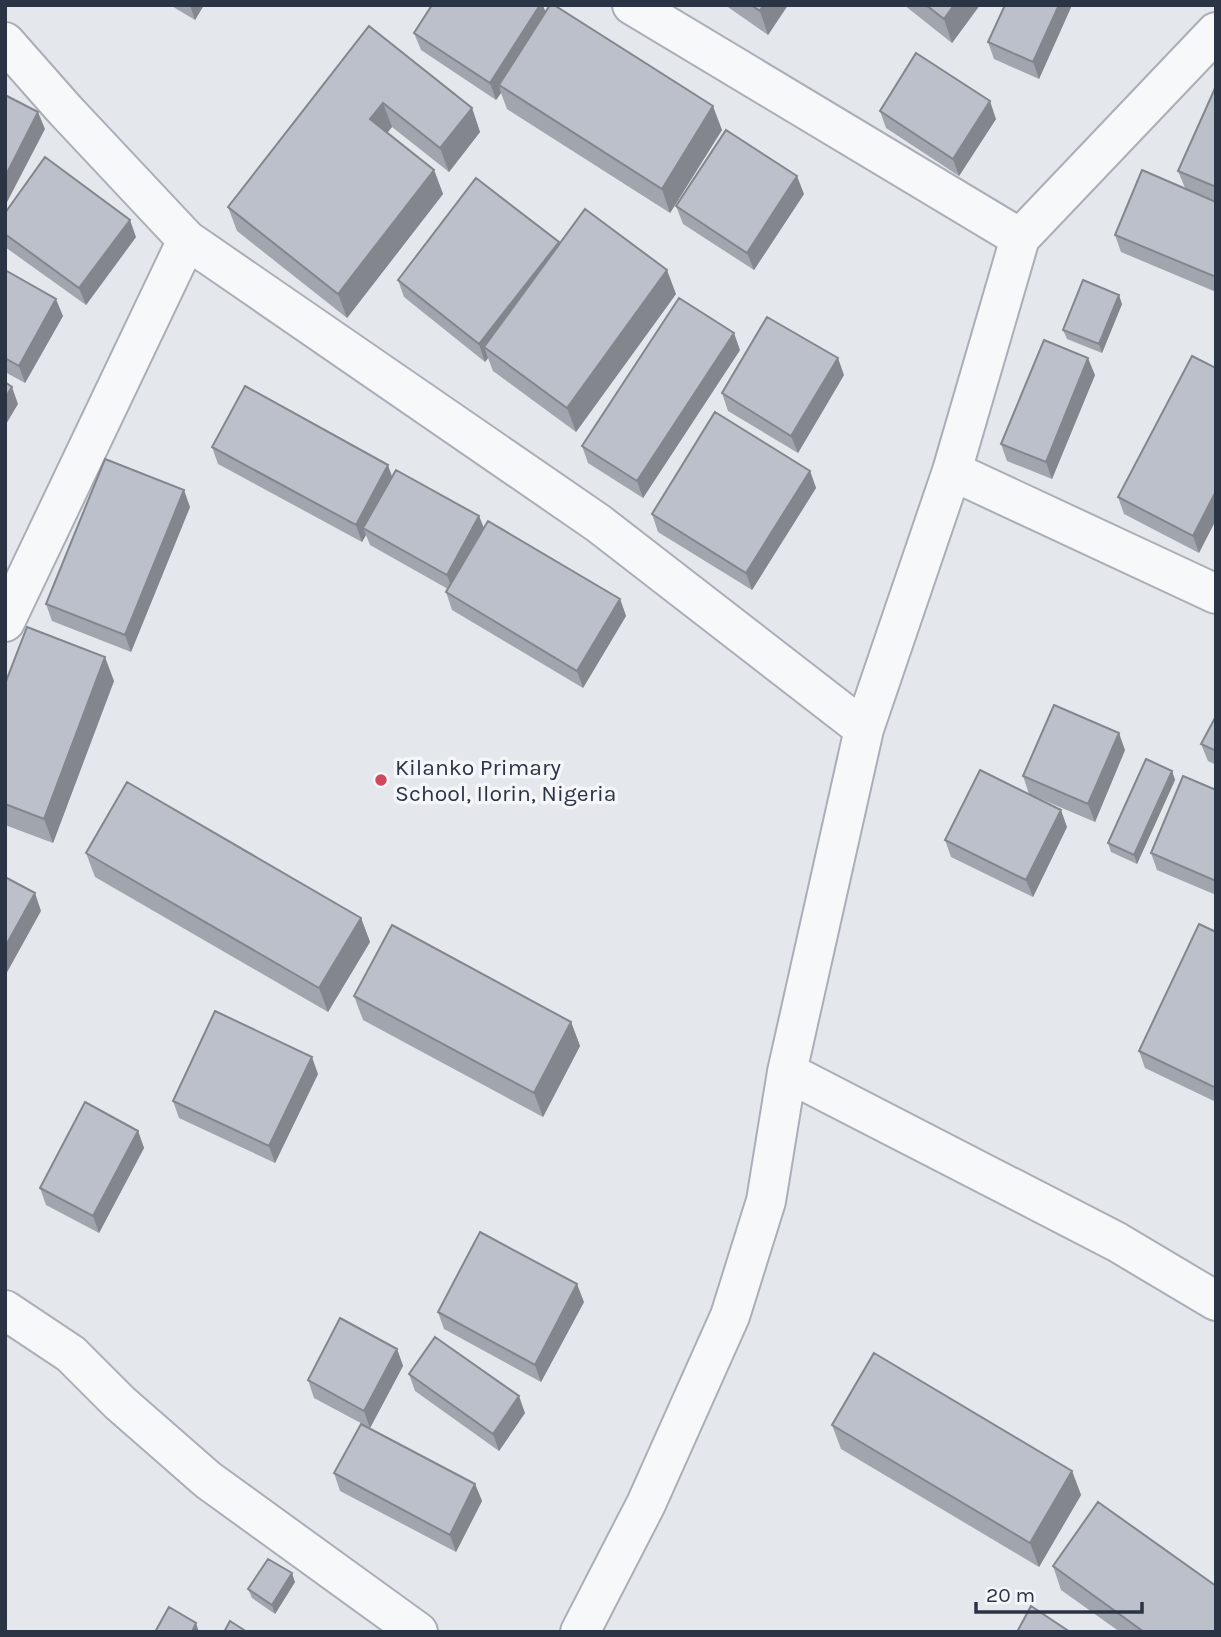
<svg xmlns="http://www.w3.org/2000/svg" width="1221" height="1637" font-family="Karla,sans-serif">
<rect width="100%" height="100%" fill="#e4e7ec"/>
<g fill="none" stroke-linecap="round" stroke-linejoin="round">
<defs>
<path id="minor" d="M632 5 1020 238
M5 42 65 110 187 240 598 523 864 729
M952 471 1216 594
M5 622 187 240
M787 1072 1117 1242 1216 1301
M5 1310 71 1354 120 1403 208 1480 418 1632
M580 1632 646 1504 730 1316 766 1201 787 1072 864 729 952 471 1020 238 1216 32"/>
</defs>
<!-- minor casing -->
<use href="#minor" stroke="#a9aeb7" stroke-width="42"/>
<!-- minor -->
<use href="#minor" stroke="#f7f8fa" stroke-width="38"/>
</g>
<!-- wall -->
<path fill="#a1a5ae" d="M170 5H204L195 20Z
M725 5H788L768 35Z
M904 5H980L952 43Z
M1005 5H1072L1039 79 994 59 988 42Z
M546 12 722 130 670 213 507 109 501 93 496 100 421 50 414 33Z
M369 26 472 108 480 132 449 172 392 127 387 133 434 170 443 194 347 318 237 231 228 207Z
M1216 86V201L1185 188 1178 171Z
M880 111 996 119 959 176 886 128Z
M804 194 754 270 683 224 676 206Z
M1216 202V292L1121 252 1115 235Z
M5 213 136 237 86 305 5 247Z
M559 244 676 294 576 432 493 371 488 358 485 362 404 297 398 280Z
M5 270 63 316 25 383 5 372Z
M1122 304 1102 353 1067 339 1063 330Z
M740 350 643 498 588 463 582 446Z
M1216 368 1199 553 1124 514 1118 497Z
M844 375 798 453 728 411 722 393Z
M1095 375 1052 479 1007 461 1001 444Z
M212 447 392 476 479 516 484 528 620 599 626 616 583 688 452 610 446 592 448 589 370 545 366 535 362 542 218 464Z
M810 471 816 488 752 590 658 532 652 514Z
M190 507 131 652 52 621 46 604Z
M114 681 53 843 5 825V684Z
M1216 716V765L1208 761 1201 744Z
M1125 750 1095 822 1029 794 1023 776Z
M1172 771 1175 780 1137 864 1111 852 1108 843Z
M1216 790V895L1157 870 1151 853Z
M1067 827 1033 897 951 857 945 840Z
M86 853 361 918 370 942 328 1012 95 877Z
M1216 932V1102L1145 1068 1139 1051Z
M354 996 571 1022 580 1046 543 1117 363 1020Z
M318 1074 275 1163 179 1118 173 1101Z
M138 1131 144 1148 99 1233 46 1205 40 1188Z
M584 1302 541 1382 444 1329 438 1312Z
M397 1349 403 1366 370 1428 314 1398 308 1380Z
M409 1374 525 1413 499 1451 415 1391Z
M832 1425 1072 1471 1081 1495 1039 1567 841 1449Z
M334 1473 475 1484 482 1501 456 1552 340 1491Z
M1053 1566 1216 1632H1120L1061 1590Z
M295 1582 275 1614 252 1598 248 1589Z"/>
<!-- shaded-wall -->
<path fill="#83868d" d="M190 5H204L195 20Z
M540 5H543L548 19 499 85 501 93 496 100 490 83Z
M763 5H788L768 35 760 11Z
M954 5H980L952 43 944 19Z
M1059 5H1072L1039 79 1033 62Z
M990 101 996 119 959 176 953 159Z
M383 103 392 127 379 143 370 119Z
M713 106 722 130 670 213 662 189Z
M472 108 480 132 449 172 440 148Z
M38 112 45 129 5 206V177Z
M434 170 443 194 347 318 338 294Z
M797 176 804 194 754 270 747 253Z
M130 220 136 237 86 305 79 288Z
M559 242 565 259 484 347 488 358 485 362 479 344Z
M667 270 676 294 576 432 567 408Z
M1119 295 1122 304 1102 353 1099 344Z
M56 299 63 316 25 383 19 366Z
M734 333 740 350 643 498 637 481Z
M838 358 844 375 798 453 791 436Z
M1088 358 1095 375 1052 479 1046 462Z
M12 387 18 404 5 426V398Z
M388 465 394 482 363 528 366 535 362 542 356 525Z
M810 471 816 488 752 590 746 573Z
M184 490 190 507 131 652 125 635Z
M1216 491V520L1199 553 1193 536Z
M479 516 486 534 453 592 447 575Z
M620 599 626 616 583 688 577 671Z
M105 657 114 681 53 843 44 819Z
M1119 733 1125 750 1095 822 1088 804Z
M1172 771 1175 780 1137 864 1134 855Z
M1061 810 1067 827 1033 897 1026 880Z
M35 893 41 911 5 976V947Z
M361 918 370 942 328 1012 319 988Z
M571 1022 580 1046 543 1117 534 1093Z
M312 1057 318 1074 275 1163 269 1146Z
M138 1131 144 1148 99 1233 93 1216Z
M577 1284 584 1302 541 1382 535 1365Z
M397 1349 403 1366 370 1428 364 1411Z
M519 1396 525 1413 499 1451 493 1434Z
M1072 1471 1081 1495 1039 1567 1030 1543Z
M475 1484 482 1501 456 1552 450 1535Z
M292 1573 295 1582 275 1614 272 1605Z
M196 1623 199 1632H192Z"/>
<!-- building -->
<path fill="#bbc0ca" stroke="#83868d" stroke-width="2" d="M432 5H540L490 83 414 33Z
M550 5H554L713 106 662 189 499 85Z
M751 5H763L760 11Z
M926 5H954L944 19Z
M1005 5H1059L1033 62 988 42Z
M369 26 472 108 440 148 383 103 370 119 434 170 338 294 228 207Z
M916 53 990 101 953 159 880 111Z
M1216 86V187L1178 171Z
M5 95 38 112 5 177Z
M726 130 797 176 747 253 676 206Z
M45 157 130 220 79 288 5 234V213Z
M1142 170 1216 202V277L1115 235Z
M476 178 559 242 479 344 398 280Z
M585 209 667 270 567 408 484 347Z
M5 270 56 299 19 366 5 358Z
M1083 280 1119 295 1099 344 1063 330Z
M679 298 734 333 637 481 582 446Z
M767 317 838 358 791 436 722 393Z
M1044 340 1088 358 1046 462 1001 444Z
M1192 356 1216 368V491L1193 536 1118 497Z
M5 382 12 387 5 398Z
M245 386 388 465 356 525 212 447Z
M715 412 810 471 746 573 652 514Z
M105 459 184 490 125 635 46 604Z
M396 470 479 516 447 575 363 528Z
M488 521 620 599 577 671 446 592Z
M27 627 105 657 44 819 5 804V684Z
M1054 705 1119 733 1088 804 1023 776Z
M1216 716V751L1201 744Z
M1146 759 1172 771 1134 855 1108 843Z
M980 770 1061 810 1026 880 945 840Z
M1183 776 1216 790V881L1151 853Z
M127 782 361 918 319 988 86 853Z
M5 877 35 893 5 947Z
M1199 924 1216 932V1088L1139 1051Z
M392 925 571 1022 534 1093 354 996Z
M215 1011 312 1057 269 1146 173 1101Z
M85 1102 138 1131 93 1216 40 1188Z
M480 1232 577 1284 535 1365 438 1312Z
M340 1318 397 1349 364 1411 308 1380Z
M435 1337 519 1396 493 1434 409 1374Z
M874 1353 1072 1471 1030 1543 832 1425Z
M361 1424 475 1484 450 1535 334 1473Z
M1098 1502 1216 1586V1632H1144L1053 1566Z
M268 1559 292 1573 272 1605 248 1589Z
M1031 1606 1070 1632H1017Z
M169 1607 196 1623 192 1632H155Z
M230 1621 247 1632H224Z"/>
<!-- markers -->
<circle fill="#d1495b" stroke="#f4f6f9" stroke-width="2.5" cx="381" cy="780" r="7"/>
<g text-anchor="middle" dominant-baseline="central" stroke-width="7" stroke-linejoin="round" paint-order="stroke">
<!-- poi labels -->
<g font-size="23" fill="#2b3445" stroke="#f4f6f9" text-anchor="start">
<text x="395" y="767">Kilanko Primary<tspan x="395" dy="26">School, Ilorin, Nigeria</tspan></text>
</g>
</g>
<!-- border -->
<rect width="1221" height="1637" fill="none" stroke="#2b3445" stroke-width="14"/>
<!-- scale -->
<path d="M976 1602v10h166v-10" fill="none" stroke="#2b3445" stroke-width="3.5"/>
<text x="986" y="1602" font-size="21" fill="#2b3445" stroke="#f4f6f9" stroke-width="5" paint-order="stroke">20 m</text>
</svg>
